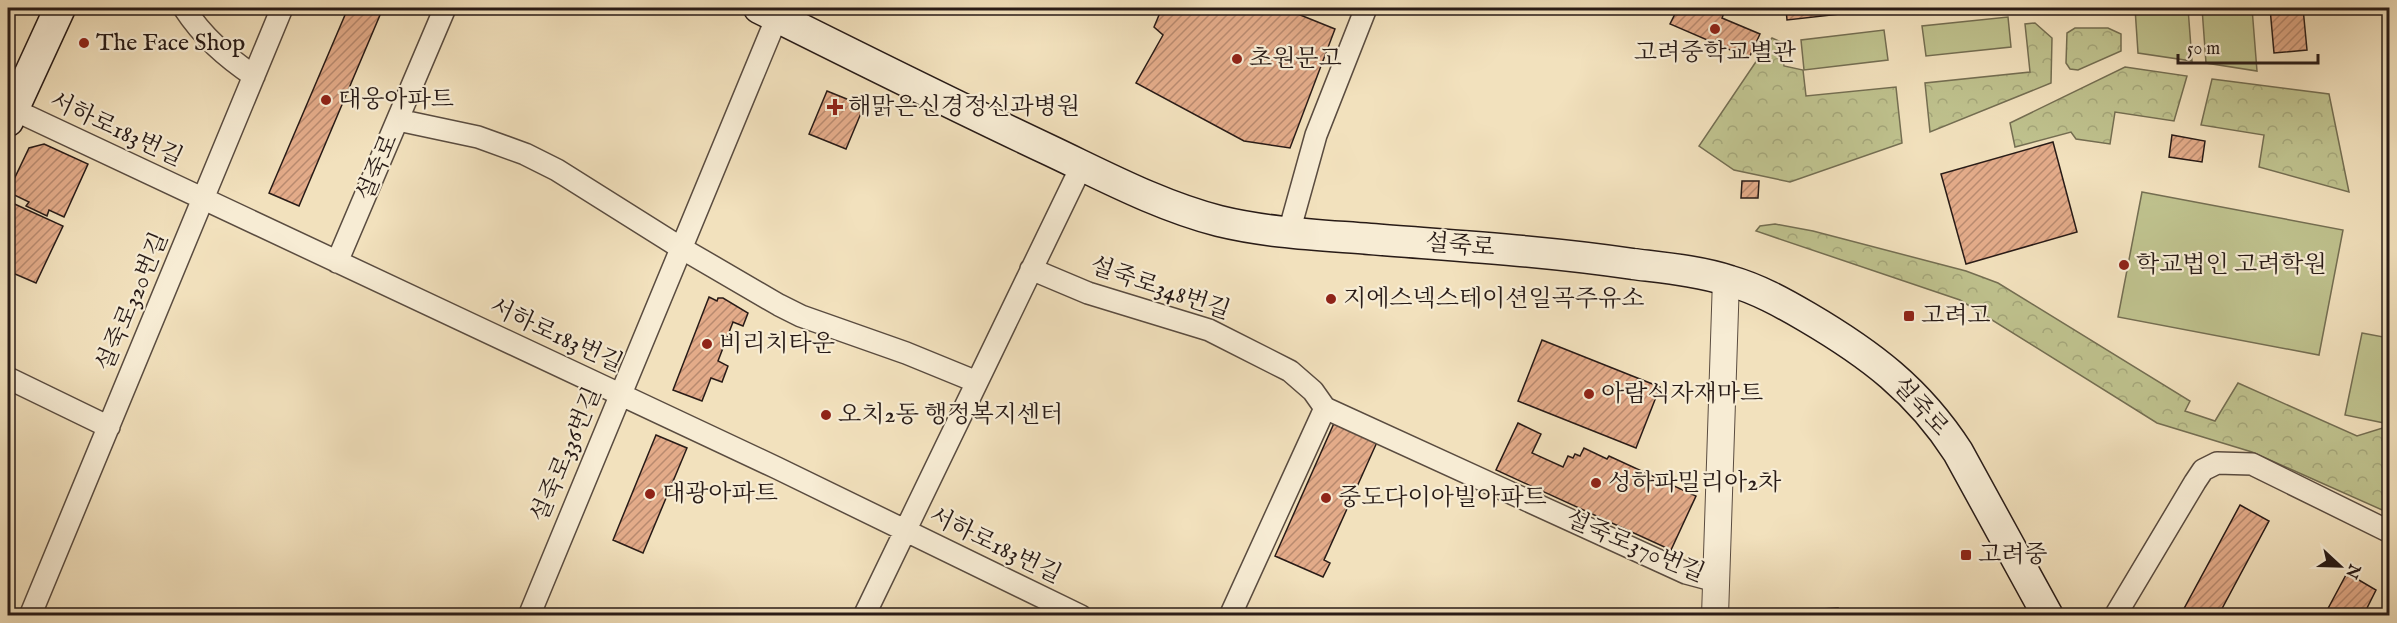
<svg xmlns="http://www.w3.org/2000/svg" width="2397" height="623" font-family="'IM FELL English','Noto Serif KR',serif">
<defs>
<pattern id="forest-crowns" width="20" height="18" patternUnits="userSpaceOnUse" patternTransform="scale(1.5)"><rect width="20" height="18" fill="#bfc28e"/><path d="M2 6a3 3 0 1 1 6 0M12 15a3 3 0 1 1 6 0" fill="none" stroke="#a4a67a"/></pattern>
<pattern id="building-hatch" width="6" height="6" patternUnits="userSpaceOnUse" patternTransform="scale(1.5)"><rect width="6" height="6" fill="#e3ab89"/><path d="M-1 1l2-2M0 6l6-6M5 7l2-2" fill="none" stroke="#b88a6f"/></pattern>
</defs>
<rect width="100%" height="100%" fill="#f2e1bd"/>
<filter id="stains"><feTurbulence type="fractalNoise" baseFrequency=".00333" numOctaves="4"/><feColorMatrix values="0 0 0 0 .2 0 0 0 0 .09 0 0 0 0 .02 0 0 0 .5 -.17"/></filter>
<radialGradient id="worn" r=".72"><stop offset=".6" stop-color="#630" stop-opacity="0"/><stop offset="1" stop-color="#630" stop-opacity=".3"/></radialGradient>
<!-- green -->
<path fill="#bfc28e" stroke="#746e52" stroke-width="1.5" d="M2135 8H2188L2192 61 2138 53Z
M2202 8H2252L2257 71 2206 63Z
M2008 17 2011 47 1926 56 1922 26Z
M1884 30 1888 60 1804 70 1801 40Z
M2142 192 2343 230 2319 355 2118 317Z
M2362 333 2389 338V424L2345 415Z"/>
<!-- forest -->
<path fill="url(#forest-crowns)" stroke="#746e52" stroke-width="1.5" d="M2035 23 2052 38 2051 83 1930 132 1925 83 2030 72 2025 24Z
M2075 28H2108L2121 34V51L2078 70 2070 69 2066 63 2067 33Z
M1772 38 1781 42 1784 66 1803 70 1806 96 1896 87 1902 143 1790 182 1734 170 1699 146Z
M2125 67 2187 76 2174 121 2115 112 2110 144 2076 139 2071 132 2015 147 2010 123Z
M2212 79 2329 94 2349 192 2259 167 2264 135 2201 125Z
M1775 224 1813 231 1966 271 1998 283 2190 401 2185 411 2215 421 2238 383 2357 436 2389 426V513L2252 452 2157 423 1960 300 1756 231 1760 226Z"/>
<!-- building -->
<path fill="url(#building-hatch)" stroke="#281b17" stroke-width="1.5" d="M348 8H383L299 206 269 193Z
M1162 8H1283L1335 29 1290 148 1244 141 1136 83 1163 35 1154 27Z
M1678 8H1726L1722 18 1760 34 1749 58 1670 24Z
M1768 8H1894L1787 20 1786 9 1768 11Z
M2270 8H2303L2307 50 2274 53Z
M827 91 864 106 846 149 809 134Z
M2172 135 2205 141 2202 162 2169 157Z
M2053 142 2077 232 1966 264 1941 174Z
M44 144 88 164 64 217 49 210 47 216 26 206 29 202 8 192 29 148Z
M1742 181H1759L1758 198H1741Z
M8 201 63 226 36 283 8 271Z
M709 297 717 301 718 298H723L748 313 743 326 733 322 718 361 728 366 722 382 711 378 702 401 673 390Z
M1542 340 1660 387 1636 448 1518 401Z
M1335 421 1378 440 1324 560 1330 563 1323 577 1275 556Z
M1518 423 1541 434 1532 453 1563 467 1568 456 1573 458 1575 454 1580 456 1584 448 1607 459 1609 456 1696 496 1671 550 1496 470Z
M656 435 687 448 643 553 613 540Z
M2240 505 2269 521 2218 616H2180Z
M2347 573 2376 590 2363 616H2324Z
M1838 608V616H1802V610Z"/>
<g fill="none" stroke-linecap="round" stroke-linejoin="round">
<defs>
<path id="minor" d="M184 8C203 37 226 57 254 76
M8 107 777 468 1081 616
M398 120 478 137 525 154 557 170 681 248 779 305 801 316 906 353 977 382
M1289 232 1316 135 1366 8
M337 262 445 8
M1031 269 1088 293 1209 330 1290 371 1313 391 1325 408
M8 378 109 427
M1325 408 1686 573 1716 581
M30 616 282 8
M529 616 777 17
M864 616 1082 165
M1230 616 1325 408
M2115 616 2195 482 2203 470 2217 463 2252 464 2390 532"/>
<path id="tertiary" d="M1715 616 1726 279"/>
<path id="secondary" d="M759 8C855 56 951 104 1049 150 1104 176 1160 206 1219 221 1268 233 1320 235 1370 239 1458 246 1546 251 1633 264 1665 268 1699 271 1730 281 1758 289 1783 303 1807 317 1870 354 1918 390 1958 452L2048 616
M8 121 60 8"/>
</defs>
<!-- minor casing -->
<use href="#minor" stroke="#5a4c40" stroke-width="24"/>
<!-- tertiary casing -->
<use href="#tertiary" stroke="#5a4c40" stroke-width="28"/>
<!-- secondary casing -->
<use href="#secondary" stroke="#281b17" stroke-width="33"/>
<!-- minor -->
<use href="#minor" stroke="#f7ecd4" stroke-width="21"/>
<!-- tertiary -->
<use href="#tertiary" stroke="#f7ecd4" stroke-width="26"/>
<!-- secondary -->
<use href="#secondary" stroke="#f7ecd4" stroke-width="30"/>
</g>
<!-- markers -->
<g fill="#8f2418" stroke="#f7ecd4" stroke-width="2">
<circle cx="1715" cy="29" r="6"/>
<circle cx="84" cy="43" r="6"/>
<circle cx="1237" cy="59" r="6"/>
<circle cx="326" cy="100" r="6"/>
<path d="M832 98h6v6h6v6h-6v6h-6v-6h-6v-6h6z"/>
<circle cx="2124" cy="265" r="6"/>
<circle cx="1331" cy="299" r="6"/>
<rect x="1903" y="310" width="12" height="12" rx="3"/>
<circle cx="707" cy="344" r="6"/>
<circle cx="1589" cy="394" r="6"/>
<circle cx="826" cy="415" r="6"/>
<circle cx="1596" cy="483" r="6"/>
<circle cx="650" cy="494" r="6"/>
<circle cx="1326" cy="498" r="6"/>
<rect x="1960" y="549" width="12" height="12" rx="3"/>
</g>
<g text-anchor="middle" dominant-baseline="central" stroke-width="4.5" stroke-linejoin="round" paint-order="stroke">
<!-- poi labels -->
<g font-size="24" fill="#281b17" stroke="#f7ecd4" text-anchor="start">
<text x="96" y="43">The Face Shop</text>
<text x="1715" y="53" text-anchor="middle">고려중학교별관</text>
<text x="1249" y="59">초원문고</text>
<text x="338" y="100">대웅아파트</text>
<text x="848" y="107">해맑은신경정신과병원</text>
<text x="2136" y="265">학교법인 고려학원</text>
<text x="1343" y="299">지에스넥스테이션일곡주유소</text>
<text x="1921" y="316">고려고</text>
<text x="719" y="344">비리치타운</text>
<text x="1601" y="394">아람식자재마트</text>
<text x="838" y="415">오치2동 행정복지센터</text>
<text x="1608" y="483">성하파밀리아2차</text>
<text x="662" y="494">대광아파트</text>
<text x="1338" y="498">중도다이아빌아파트</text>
<text x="1978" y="555">고려중</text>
</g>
<!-- street labels -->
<g font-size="24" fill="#281b17" stroke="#f7ecd4">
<text transform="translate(116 130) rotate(25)">서하로183번길</text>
<text transform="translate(378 168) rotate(-67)">설죽로</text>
<text transform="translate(1460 246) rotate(5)">설죽로</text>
<text transform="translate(1160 289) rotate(19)">설죽로348번길</text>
<text transform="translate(133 302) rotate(-67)">설죽로320번길</text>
<text transform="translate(556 336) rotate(25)">서하로183번길</text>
<text transform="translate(1920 407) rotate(48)">설죽로</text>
<text transform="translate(567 455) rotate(-67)">설죽로336번길</text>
<text transform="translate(995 546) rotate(26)">서하로183번길</text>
<text transform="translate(1635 547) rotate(23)">설죽로370번길</text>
</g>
</g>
<!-- margin -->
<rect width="2397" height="623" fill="none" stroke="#f2e1bd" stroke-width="30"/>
<rect x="9" y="9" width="2379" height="605" fill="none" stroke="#281b17" stroke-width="3"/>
<rect x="15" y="15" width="2367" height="593" fill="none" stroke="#281b17" stroke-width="1.5"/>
<!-- north arrow -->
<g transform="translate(2340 566) rotate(112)" stroke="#f7ecd4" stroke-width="4.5" paint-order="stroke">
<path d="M0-4.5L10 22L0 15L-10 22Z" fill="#281b17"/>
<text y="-9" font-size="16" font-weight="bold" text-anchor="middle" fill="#281b17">N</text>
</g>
<!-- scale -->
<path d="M2178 54v9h140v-9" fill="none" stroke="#281b17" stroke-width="3"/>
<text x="2187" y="54" font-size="18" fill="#281b17" stroke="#f7ecd4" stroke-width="4.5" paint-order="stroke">50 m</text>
<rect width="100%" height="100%" filter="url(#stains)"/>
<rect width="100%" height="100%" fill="url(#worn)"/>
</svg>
